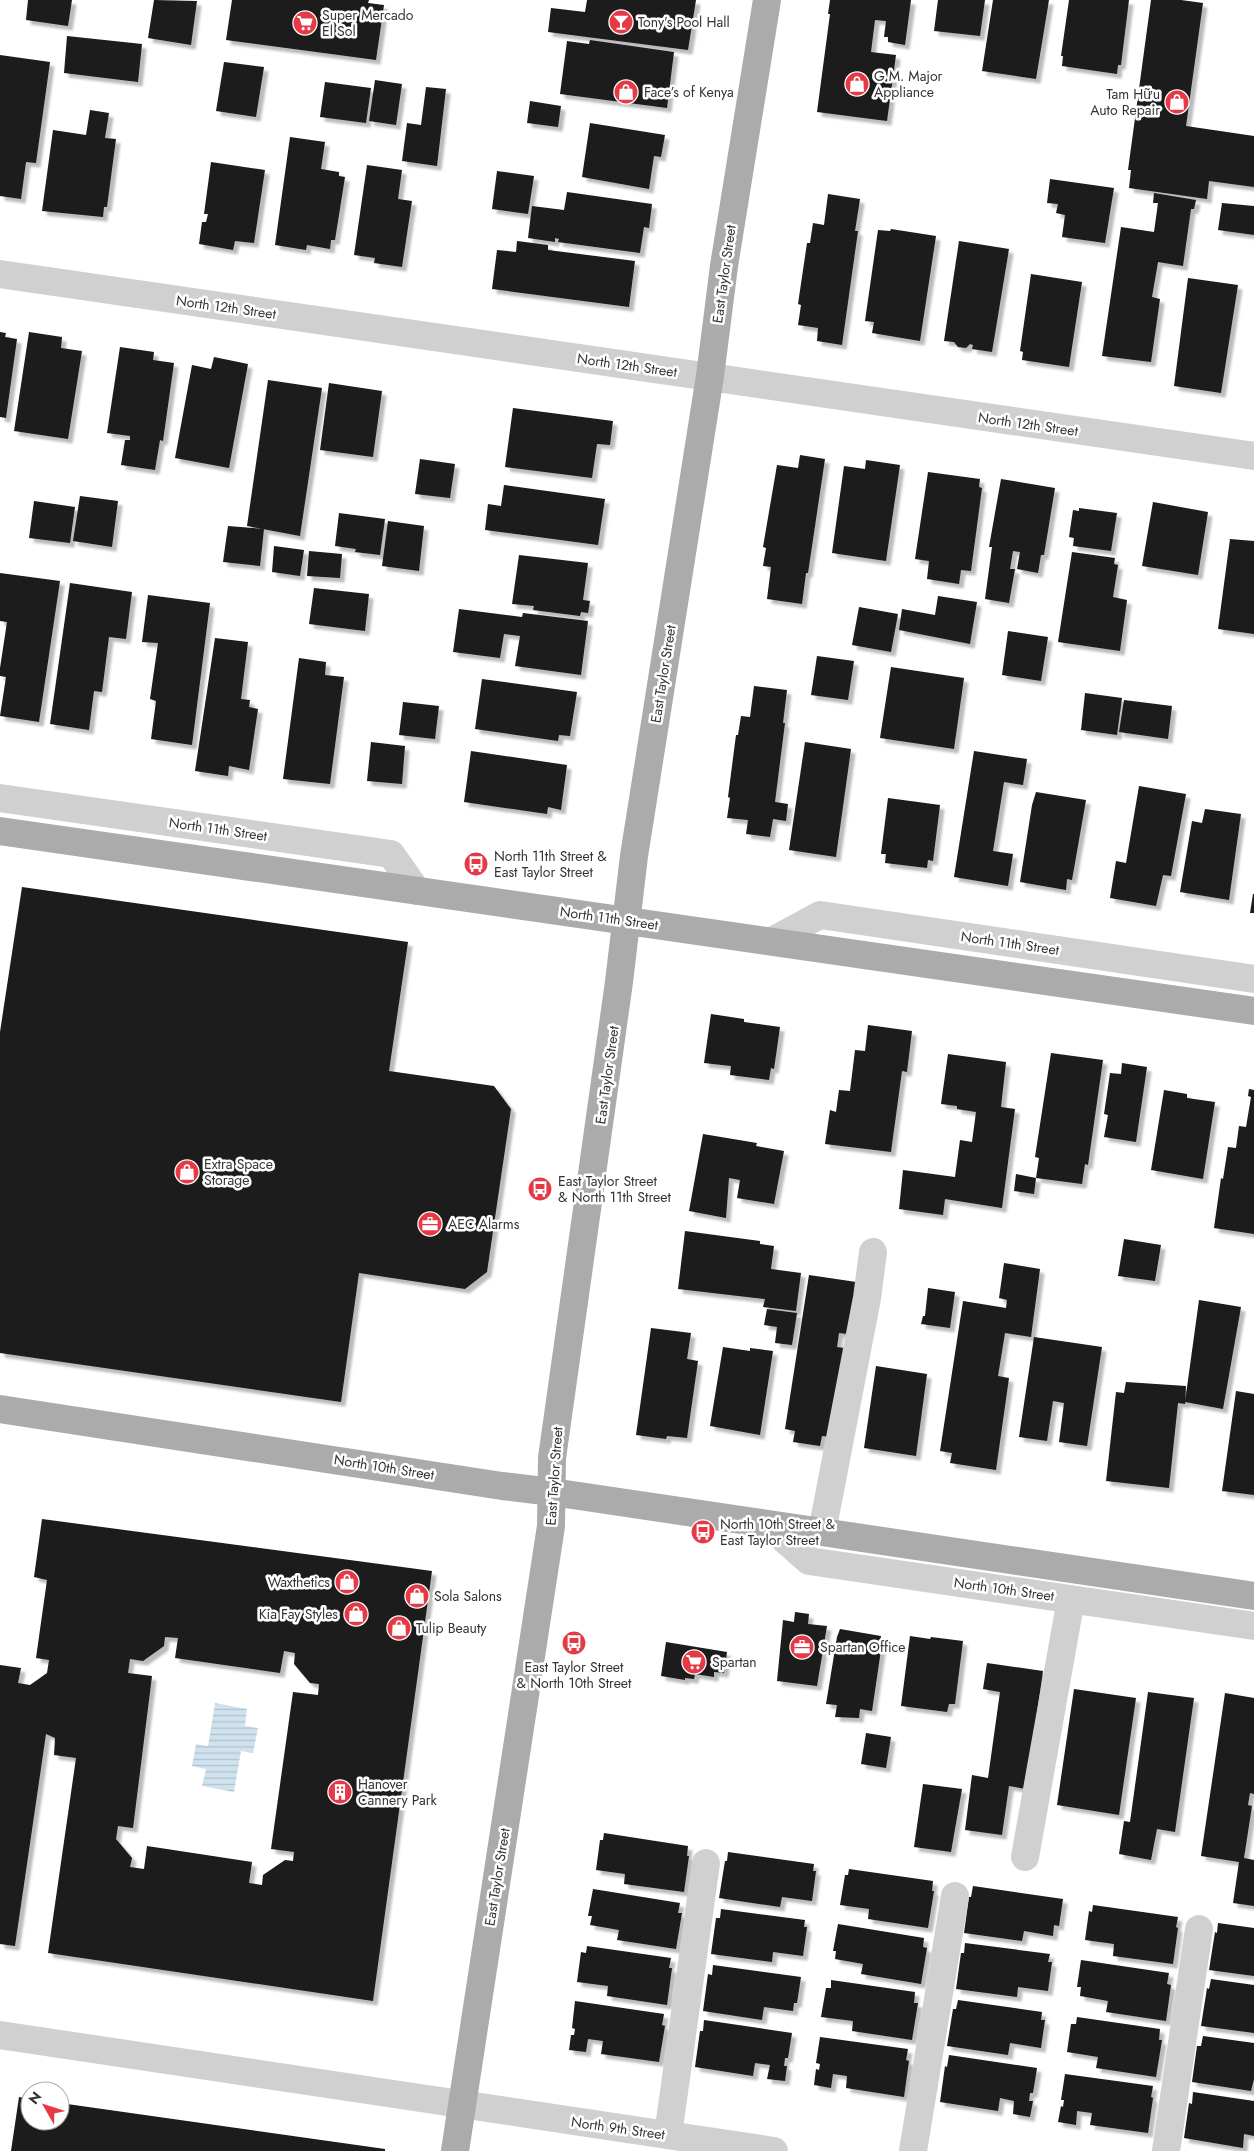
<svg xmlns="http://www.w3.org/2000/svg" width="1254" height="2151" font-family="Jost,sans-serif">
<defs>
<pattern id="water-rules" width="6" height="5" patternUnits="userSpaceOnUse" patternTransform="scale(1.25)"><rect width="6" height="5" fill="#cfe2ee"/><path d="M0 2.5h6" fill="none" stroke="#b2c2cd"/></pattern>
<filter id="shadow"><feDropShadow dx="4.5" dy="4.5" stdDeviation="1" flood-color="#0004"/></filter>
</defs>
<rect width="100%" height="100%" fill="#fff"/>
<!-- water -->
<path fill="url(#water-rules)" d="M215 1703 247 1709 245 1726 258 1728 253 1753 241 1751 234 1792 202 1786 206 1769 192 1766 196 1744 208 1746Z"/>
<!-- building -->
<path fill="#1a1a1a" fill-rule="evenodd" filter="url(#shadow)" d="M28 0H72L68 26 26 20Z
M154 0 197 1 191 45 148 38Z
M232 0H369L368 3 384 5 376 60 226 40Z
M587 0H696L688 50 548 32 551 8 585 12Z
M830 0H911L905 45 888 42V37H884L886 21 875 20 871 52 896 55 887 121 817 112 830 14H828Z
M938 0H985L980 36 934 31Z
M993 0H1049L1036 79 982 71Z
M1069 0H1129L1121 65H1118L1117 74 1062 66 1063 56H1061Z
M1151 0H1181L1203 3 1186 126 1254 136V187L1209 181 1207 199 1129 188 1131 170H1128Z
M67 36 142 44 138 82 64 73Z
M590 40 674 52 667 108 560 94 567 41 589 44Z
M0 55 50 62 36 163 26 162 21 199 0 196Z
M224 62 264 67 256 117 216 111Z
M375 80 402 84 396 125 369 121Z
M325 82 371 88 366 123 320 117Z
M426 87 446 89 437 166 402 161 407 123 421 125Z
M530 101 561 106 558 127 527 123Z
M90 110 109 113 105 138 116 139 107 207H104L103 217 42 211 53 130 86 135Z
M590 123 665 135 661 157 654 156 649 189 582 177Z
M290 137 325 142 321 169 339 172V176L345 177 335 240H331L330 249 307 245 306 250 275 245Z
M211 162 265 170 254 243 235 241 233 250 199 244 202 222H206L208 214H204Z
M367 165 402 170 398 199 412 201 402 267 374 263 375 258 354 255Z
M497 171 534 176 528 214 492 209Z
M1050 179 1114 188 1105 243 1062 237 1065 215 1056 213 1058 204 1047 203Z
M567 192 652 204 649 228 644 227 640 253 558 242 559 239 555 238V242L528 238 532 206 564 210Z
M1154 193 1196 200 1194 209H1191L1183 266 1158 262 1152 297 1160 299 1151 362 1102 356 1121 227 1154 232 1158 203H1153Z
M828 194 860 199 855 231H858L842 345 817 341 818 328 798 325 801 305 798 304 807 243H810L813 223 824 225Z
M1222 203 1254 206V235L1218 230Z
M891 229 936 236 920 341 872 333 874 322 865 321 878 230 890 231Z
M517 241 548 245V250L635 261 629 307 492 289 497 250 516 252Z
M959 241 1009 249 992 352 972 349 973 345 970 344 966 348 958 347 954 342 944 341Z
M1031 274 1082 282 1069 367 1022 360 1023 352 1020 351Z
M1188 278 1238 285 1221 393 1174 386Z
M0 332 6 333 5 337 17 339 6 418 0 417Z
M29 332 62 337 61 348 82 351 68 439 14 431Z
M120 347 154 352 153 360 174 363 163 441 160 440 155 470 121 465 125 440H130V436L107 433Z
M214 357 248 364 229 468 175 458 192 365 211 369Z
M268 380 322 388 300 536 247 526Z
M329 383 382 391 373 457 320 450Z
M513 408 613 421 610 445 597 444 592 478 505 467Z
M800 455 825 459 808 573H806L802 604 767 599 771 567 763 566 766 548 763 547 777 465 798 468Z
M420 459 455 464 450 498 415 494Z
M866 460 900 465 886 561 832 553 844 466 865 469Z
M928 472 980 479 979 487 982 488 971 571 961 570 959 584 927 579 929 561 915 559Z
M1001 479 1055 488 1044 555H1041L1038 573 1017 569 1020 552 1013 551 1010 569H1015L1009 603 985 599 992 547H989Z
M504 485 605 499 598 545 485 530 488 504 501 506Z
M80 496 118 501 112 547 73 541Z
M34 501 75 507 70 543 29 538Z
M1153 502 1208 512 1198 575 1142 566Z
M1079 508 1117 513 1111 551 1073 546 1074 538 1069 537 1073 510 1079 511Z
M339 513 385 519 380 555 355 552 356 549 335 546Z
M388 521 424 526 419 571 382 566Z
M228 526 264 529 260 566 223 562Z
M1230 539 1254 541V634L1218 629Z
M274 546 304 550 300 576 272 572Z
M309 551 342 554 340 578 307 576Z
M1072 552 1115 558 1114 564 1118 565 1113 597 1127 600 1120 651 1058 642Z
M519 555 588 563 583 600 590 601 588 613 581 612 580 616 533 610 534 606 512 604Z
M0 573 60 581 39 722 0 716 6 677 0 676V668L7 622 0 621Z
M70 583 132 592 126 639 109 637 102 692 94 691 89 730 50 724Z
M314 588 369 594 365 631 309 624Z
M148 595 210 603 192 745 151 739 156 701 150 699 158 643 142 642Z
M938 596 977 602 970 644 899 630 902 609 935 615Z
M859 607 898 614 891 652 852 645Z
M459 609 522 617 523 613 588 621 581 675 515 666 520 636 504 634 500 658 453 652Z
M1008 631 1048 637 1041 681 1002 675Z
M215 638 248 642 241 699 250 700 249 707 258 709 249 770 229 766 228 776 195 771Z
M817 656 854 661 848 700 811 695Z
M299 658 326 662 325 675 344 677 330 784 283 779Z
M891 667 964 678 954 749 880 738Z
M482 679 577 692 570 736 559 735 558 741 475 729Z
M754 686 787 690 783 723H785L775 802 788 804 786 821 773 819 770 837 746 834 748 820 727 818 730 798 728 797 736 735H738L741 716 750 717Z
M1085 693 1122 698 1117 735 1081 730Z
M1124 700 1172 706 1168 739 1119 732Z
M403 702 439 706 435 739 399 735Z
M371 742 405 746 402 784 367 781Z
M805 742 851 749 836 857 789 850Z
M471 751 567 765 561 810 548 807 547 814 464 802Z
M974 751 1027 759 1023 785 1004 782 993 851 1013 854 1008 886 954 877Z
M1139 786 1186 794 1171 876 1163 875 1156 906 1110 898 1116 861 1126 863Z
M1036 792 1086 800 1072 880 1067 879 1066 890 1020 882 1032 805Z
M888 798 940 805 933 861 928 860 927 868 885 863 886 854H881Z
M1205 809 1241 814 1229 900 1180 892 1192 821 1202 823Z
M22 887 408 942 389 1071 494 1086 511 1109 487 1272 465 1289 359 1273 341 1402 0 1353V1032Z
M1253 894H1254V913H1250Z
M711 1014 744 1019V1022L780 1027 774 1069 771 1068 769 1080 730 1075 731 1066 704 1063Z
M868 1025 912 1031 907 1072 902 1071 891 1152 825 1144 830 1110 836 1112 839 1090 850 1091 855 1050 865 1051Z
M1051 1053 1103 1060 1088 1165 1085 1164 1082 1184 1036 1178 1034 1194 1014 1191 1016 1174 1036 1178 1039 1158 1035 1157Z
M948 1054 1006 1062 1001 1107 1015 1109 1002 1208 945 1199 943 1215 899 1209 903 1170 955 1177 960 1140 972 1142 976 1112 957 1109V1106L941 1104Z
M1122 1063 1147 1067 1136 1142 1104 1137 1108 1115 1104 1114 1110 1073 1121 1074Z
M1249 1089 1254 1090V1234L1214 1228 1221 1178 1223 1179 1228 1147 1236 1148 1239 1126 1246 1127 1251 1097 1248 1096Z
M1164 1090 1187 1094V1098L1215 1102 1203 1179 1151 1170Z
M703 1134 757 1143 756 1146 784 1151 774 1204 737 1198 740 1180 729 1178 726 1218 689 1211Z
M685 1231 760 1241V1244L774 1246 771 1269 801 1273 796 1311 763 1307 765 1299 678 1289Z
M1124 1239 1161 1245 1155 1281 1118 1276Z
M1004 1263 1040 1269 1031 1337 1005 1333 998 1376 1009 1378 996 1470 950 1463 952 1453 940 1451 963 1301 1006 1308 1007 1300 999 1298Z
M809 1275 863 1283 855 1335 839 1333 837 1347 844 1348 832 1437 822 1436 820 1446 793 1442 795 1431 785 1429Z
M928 1288 955 1292 950 1328 921 1324 923 1316H925Z
M1199 1300 1241 1307 1223 1409 1185 1402Z
M767 1309 797 1313 792 1345 775 1343 777 1327 764 1325Z
M651 1328 691 1333 687 1359 698 1361 687 1438 667 1436 666 1439 636 1435Z
M1034 1337 1102 1347 1087 1446 1059 1442 1064 1403 1053 1401 1047 1441 1019 1437Z
M723 1347 750 1351V1348L773 1351 760 1435 710 1426Z
M876 1366 927 1374 916 1456 864 1448Z
M1126 1382 1186 1386 1185 1404 1178 1403 1169 1488 1106 1481 1116 1392 1124 1393Z
M1236 1391 1254 1394V1495L1222 1491Z
M42 1519 432 1571 373 2001 48 1953 76 1758 54 1755 55 1738 46 1734 15 1946 0 1944V1665L21 1668 18 1683 30 1685 47 1673 49 1660 36 1658 47 1580 34 1577ZM165 1637 178 1638 175 1658 280 1673 284 1651 295 1653 294 1664 310 1683 319 1684 318 1695 293 1692 271 1849 294 1852 293 1861 285 1860 263 1875 262 1885 249 1883 252 1862 147 1846 144 1869 130 1867 132 1858 116 1839 118 1826 133 1828 152 1676 128 1673 130 1659 143 1661 164 1646Z
M795 1612 809 1614 808 1624 827 1626 817 1686 777 1681 783 1620 794 1622Z
M840 1629 881 1636 880 1643H882L872 1711 860 1709 859 1718 835 1717 837 1705 826 1704 837 1637Z
M910 1636 930 1639 931 1637 963 1641 955 1704H949L947 1712 901 1706Z
M666 1642 727 1652 724 1673 714 1672V1677L695 1674 694 1679 685 1678V1680L661 1676Z
M987 1663 1043 1671 1026 1789 1009 1786 1002 1835 965 1830 972 1775 988 1778 1000 1692 983 1689Z
M1074 1689 1136 1698 1119 1815 1057 1805Z
M1148 1692 1194 1698 1175 1832 1157 1829 1151 1860 1119 1854 1124 1821 1130 1822Z
M1225 1693 1254 1698V1794L1250 1793 1248 1805 1252 1806 1244 1858 1254 1860V1906L1233 1903 1239 1862 1201 1856Z
M866 1733 891 1737 886 1768 861 1764Z
M923 1784 962 1789 951 1852 914 1847Z
M604 1833 688 1846 687 1856H689L684 1892 624 1884 625 1874 596 1870 600 1840H603Z
M728 1852 814 1864 813 1871H816L812 1901 782 1897 780 1907 719 1898 725 1861H727Z
M849 1869 933 1881 932 1891H934L928 1928 868 1919 869 1909 840 1905 845 1875H848Z
M973 1886 1063 1899 1059 1926 1054 1925 1053 1936 1024 1931 1022 1941 964 1933 969 1897H971Z
M593 1889 680 1903 678 1913H682L676 1949 617 1940 619 1930 590 1925 592 1916H588Z
M1093 1905 1178 1917 1176 1927 1178 1928 1173 1964 1113 1956 1114 1944 1085 1940 1089 1911 1092 1912Z
M721 1909 805 1920 804 1927H807L803 1956 773 1952 772 1962 711 1954 716 1918H720Z
M1218 1923 1254 1928V1976L1209 1970 1215 1932 1217 1933Z
M838 1924 924 1938 923 1947 927 1948 921 1984 861 1974 863 1964 835 1959 836 1951H833Z
M965 1943 1050 1954 1048 1962H1052L1048 1991 1018 1987 1017 1997 956 1989 961 1953H964Z
M587 1946 671 1958 669 1968H672L667 2005 607 1996 608 1986 577 1982 581 1952 586 1953Z
M1081 1960 1169 1973 1167 1984 1171 1985 1166 2021 1106 2012 1108 2001 1080 1996 1081 1987H1077Z
M713 1965 801 1977 797 2003H794L793 2011 764 2007 762 2020 703 2011 708 1974 712 1975Z
M1211 1979 1254 1985V2033L1201 2026 1207 1988 1209 1989Z
M831 1980 915 1992 914 2003H918L912 2040 852 2031 853 2021 821 2017 826 1988H831Z
M958 2000 1042 2012 1041 2020H1045L1041 2048 1010 2043 1008 2055 947 2046 953 2009H956Z
M575 2001 664 2014 662 2025 665 2026 659 2062 601 2054 603 2041 588 2039 586 2052 569 2050 571 2035H574L575 2029 572 2028Z
M1077 2017 1160 2029 1159 2040H1162L1156 2077 1096 2068 1098 2057 1067 2052 1071 2024H1076Z
M704 2020 792 2033 788 2058H785L784 2066H787L785 2081 767 2079 770 2065 755 2063 753 2076 695 2067 700 2031H703Z
M1203 2036 1254 2043V2079L1251 2091 1192 2082 1197 2046H1201Z
M820 2037 908 2049 906 2060 909 2061 904 2097 846 2088 847 2076 833 2074 831 2088 814 2085 816 2069 819 2070 820 2064 816 2063Z
M949 2055 1037 2068 1033 2093H1030L1029 2101H1033L1030 2117 1013 2114 1014 2101 1000 2098 998 2111 940 2102 945 2066 947 2067Z
M1065 2074 1153 2086 1151 2097 1153 2098 1148 2133 1090 2125 1092 2113 1077 2111 1076 2125 1058 2122 1061 2106 1063 2107 1064 2100H1061Z
M1193 2092 1254 2101V2136L1244 2134 1243 2148 1184 2138 1189 2103 1192 2104Z
M19 2097 30 2099V2121H60V2103L385 2149V2151H11Z"/>
<g fill="none" stroke-linecap="round" stroke-linejoin="round">
<!-- minor -->
<path stroke="#d0d0d0" stroke-width="28" d="M0 274 1254 456
M0 798 391 854 417 891
M772 941 820 915 1254 979
M767 1524 809 1561 1254 1626
M822 1532 867 1298 873 1252
M1025 1857 1071 1599
M0 2035C258 2073 516 2113 774 2151
M668 2135 706 1863
M913 2151 955 1896
M1166 2151 1199 1929"/>
<!-- major -->
<path stroke="#ababab" stroke-width="28" d="M0 831 1254 1011
M0 1409 502 1486 552 1492 1254 1596
M455 2151 551 1526 552 1458 619 982 634 856 710 376 724 266 767 0"/>
</g>
<!-- icons -->
<defs>
<symbol id="bar-disc" viewBox="-11 -11 22 22"><circle r="9.5" fill="#e63946" stroke="#fff"/><path d="M-6-5H6L.8 .8V4.5H3.5V6h-7V4.5H-.8V.8Z" fill="#fff"/></symbol>
<symbol id="supermarket-disc" viewBox="-11 -11 22 22"><circle r="9.5" fill="#e63946" stroke="#fff"/><path d="M-6-5.5h2.5l.6 2H6L4.5 2H-2.5L-4.4-4H-6ZM-1.5 3.2a1.3 1.3 0 1 0 .1 0ZM3 3.2a1.3 1.3 0 1 0 .1 0Z" fill="#fff"/></symbol>
<symbol id="shop-disc" viewBox="-11 -11 22 22"><circle r="9.5" fill="#e63946" stroke="#fff"/><path d="M-5-2.5h2.3a2.7 3.5 0 0 1 5.4 0H5L5.5 6h-11ZM-1.5-2.5h3a1.5 2.3 0 0 0-3 0Z" fill="#fff"/></symbol>
<symbol id="bus-disc" viewBox="-11 -11 22 22"><circle r="9.5" fill="#e63946" stroke="#fff"/><path d="M-5-6H5V4H4V6H2V4H-2V6H-4V4H-5ZM-3.5-4V0h7V-4ZM-3.5 1.2v1.5H-2V1.2ZM2 1.2v1.5H3.5V1.2Z" fill="#fff"/></symbol>
<symbol id="office-disc" viewBox="-11 -11 22 22"><circle r="9.5" fill="#e63946" stroke="#fff"/><path d="M-6-3h4V-5.5h4V-3h4V5H-6ZM-1-4.5V-3h2v-1.5ZM-6 0V1H6V0Z" fill="#fff"/></symbol>
<symbol id="building-disc" viewBox="-11 -11 22 22"><circle r="9.5" fill="#e63946" stroke="#fff"/><path d="M-4-6H4V6H1V3H-1V6H-4ZM-2.5-4.3h1.7v1.8h-1.7ZM.8-4.3h1.7v1.8H.8ZM-2.5-1h1.7V.8h-1.7ZM.8-1h1.7V.8H.8Z" fill="#fff"/></symbol>
</defs>
<g fill-rule="evenodd">
<use href="#bar-disc" x="607" y="8" width="28" height="28"/>
<use href="#supermarket-disc" x="291" y="9" width="28" height="28"/>
<use href="#shop-disc" x="843" y="70" width="28" height="28"/>
<use href="#shop-disc" x="612" y="78" width="28" height="28"/>
<use href="#shop-disc" x="1163" y="88" width="28" height="28"/>
<use href="#bus-disc" x="462" y="850" width="28" height="28"/>
<use href="#shop-disc" x="173" y="1158" width="28" height="28"/>
<use href="#bus-disc" x="526" y="1175" width="28" height="28"/>
<use href="#office-disc" x="416" y="1210" width="28" height="28"/>
<use href="#bus-disc" x="689" y="1518" width="28" height="28"/>
<use href="#shop-disc" x="333" y="1568" width="28" height="28"/>
<use href="#shop-disc" x="403" y="1582" width="28" height="28"/>
<use href="#shop-disc" x="342" y="1600" width="28" height="28"/>
<use href="#shop-disc" x="385" y="1614" width="28" height="28"/>
<use href="#bus-disc" x="560" y="1629" width="28" height="28"/>
<use href="#office-disc" x="788" y="1633" width="28" height="28"/>
<use href="#supermarket-disc" x="680" y="1648" width="28" height="28"/>
<use href="#building-disc" x="326" y="1778" width="28" height="28"/>
</g>
<g text-anchor="middle" dominant-baseline="central" stroke-width="5" stroke-linejoin="round" paint-order="stroke">
<!-- poi labels -->
<g font-size="14" fill="#333" stroke="#fff" text-anchor="start">
<text x="322" y="15">Super Mercado<tspan x="322" dy="16">El Sol</tspan></text>
<text x="638" y="22">Tony’s Pool Hall</text>
<text x="874" y="76">G.M. Major<tspan x="874" dy="16">Appliance</tspan></text>
<text x="644" y="92">Face’s of Kenya</text>
<text x="1160" y="94" text-anchor="end">Tam Hữu<tspan x="1160" dy="16">Auto Repair</tspan></text>
<text x="494" y="856">North 11th Street &amp;<tspan x="494" dy="16">East Taylor Street</tspan></text>
<text x="204" y="1164">Extra Space<tspan x="204" dy="16">Storage</tspan></text>
<text x="558" y="1181">East Taylor Street<tspan x="558" dy="16">&amp; North 11th Street</tspan></text>
<text x="448" y="1224">AEC Alarms</text>
<text x="720" y="1524">North 10th Street &amp;<tspan x="720" dy="16">East Taylor Street</tspan></text>
<text x="330" y="1582" text-anchor="end">Waxthetics</text>
<text x="434" y="1596">Sola Salons</text>
<text x="338" y="1614" text-anchor="end">Kia Fay Styles</text>
<text x="416" y="1628">Tulip Beauty</text>
<text x="820" y="1647">Spartan Office</text>
<text x="712" y="1662">Spartan</text>
<text x="574" y="1667" text-anchor="middle">East Taylor Street<tspan x="574" dy="16">&amp; North 10th Street</tspan></text>
<text x="358" y="1784">Hanover<tspan x="358" dy="16">Cannery Park</tspan></text>
</g>
<!-- street labels -->
<g font-size="14" fill="#333" stroke="#fff">
<text transform="translate(724 274) rotate(-82)">East Taylor Street</text>
<text transform="translate(226 307) rotate(8)">North 12th Street</text>
<text transform="translate(627 365) rotate(8)">North 12th Street</text>
<text transform="translate(1028 424) rotate(8)">North 12th Street</text>
<text transform="translate(663 674) rotate(-81)">East Taylor Street</text>
<text transform="translate(218 829) rotate(8)">North 11th Street</text>
<text transform="translate(609 918) rotate(8)">North 11th Street</text>
<text transform="translate(1010 943) rotate(8)">North 11th Street</text>
<text transform="translate(607 1075) rotate(-82)">East Taylor Street</text>
<text transform="translate(384 1467) rotate(9)">North 10th Street</text>
<text transform="translate(554 1476) rotate(-86)">East Taylor Street</text>
<text transform="translate(1004 1589) rotate(8)">North 10th Street</text>
<text transform="translate(497 1877) rotate(-81)">East Taylor Street</text>
<text transform="translate(618 2128) rotate(8)">North 9th Street</text>
</g>
</g>
<!-- north arrow -->
<g transform="translate(45 2106) rotate(309)"><circle r="24" fill="#ffffff" stroke="#adadad"/>
<path d="M0-4L9 19L0 12L-9 19Z" fill="#e63946"/>
<text y="-8" font-size="14" font-weight="bold" text-anchor="middle" fill="#333333">N</text>
</g>
</svg>
